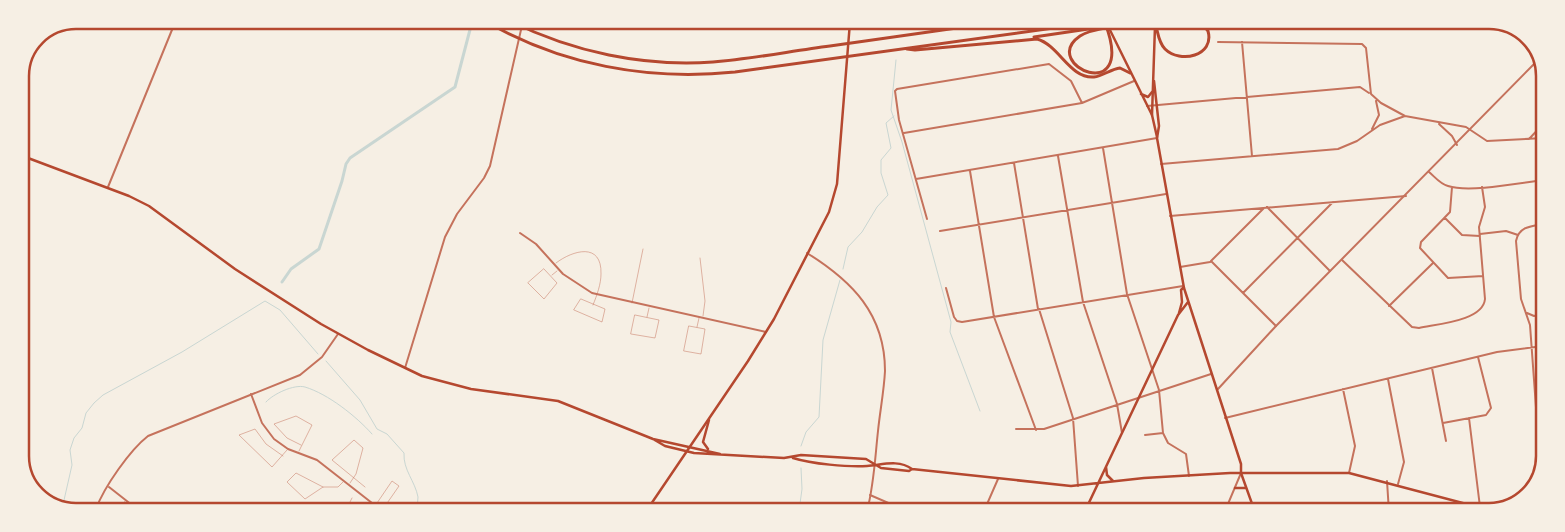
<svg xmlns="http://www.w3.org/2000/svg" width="1565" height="532" font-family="'Source Sans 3',sans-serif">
<rect width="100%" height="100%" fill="#f6efe4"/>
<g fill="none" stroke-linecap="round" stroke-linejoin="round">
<!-- stream -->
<path stroke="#c9d6d2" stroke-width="1" d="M897 28 898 22
M896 60 891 110 902 142 951 322 950 332 980 411
M843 269 848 247 862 232 877 207 888 195 881 173V160L891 148 886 123 894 116
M326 361 360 400 377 429 387 434 404 453C403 470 415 481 418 497 418 501 417 506 417 510
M266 402C273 394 294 384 305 387 328 394 356 416 372 434
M801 446 806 432 819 417 823 340 840 280
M62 509 72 465 70 450 74 438 82 428 86 413 94 403 103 395 182 352 265 301 280 310 318 354
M799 511 802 489 801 468"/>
<!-- canal -->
<path stroke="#c9d6d2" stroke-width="3" d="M282 282 291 269 319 249 342 181 346 164 350 158 455 87 472 22"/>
<!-- service -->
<path stroke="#c5725c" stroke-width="0.5" d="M700 258 705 301 703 316
M556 263C573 250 602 242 601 274 601 284 597 295 593 305
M544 269 557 283 544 299 528 283Z
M552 275 557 271
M581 299 605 309 602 322 574 310Z
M632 303 643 249
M635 315 659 320 655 338 631 334Z
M647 317 649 308
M689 326 705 329 701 354 684 351Z
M697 327 699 318
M299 451 312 425 296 416 274 424 287 438 301 445
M283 456 266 444 255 429 239 435 272 467 287 450
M350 483 356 474 363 448 354 440 332 460 365 487
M323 487 296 473 287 482 305 499 323 487H338L343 482
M374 504 383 509 399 486 392 481 375 506
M122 507 125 501
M346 510 352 498
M368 510 371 505"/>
<!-- minor -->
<path stroke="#c5725c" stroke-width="2" d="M1218 42 1362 44 1366 48 1371 94 1381 103 1405 116 1466 127 1487 141 1544 138
M1242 42 1252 156
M1147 106 1360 87 1369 93
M1439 124 1452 136 1457 145
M1372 129 1379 115 1376 101
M904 133 1082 103 1134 81
M1529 139 1545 122
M1103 148 1127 294 1159 390 1163 433 1168 443 1186 454 1189 476
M1058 156 1083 302 1117 404 1122 433
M1014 163 1038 309
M1161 164 1338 149 1357 141 1380 125 1405 116
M970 171 994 317 1036 430
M1429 172C1435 177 1440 184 1448 186 1469 193 1520 183 1544 180
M916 179 1157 138
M1452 187 1450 212 1421 242 1420 248 1448 278 1483 276
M1267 207 1330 271
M1170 216 1406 196
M1445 218 1462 235 1480 236
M927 219 899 120 895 91 897 89 1049 64 1071 81 1082 103
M940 231 1166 194
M520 233 536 244 563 274 592 293 766 332
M1480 234 1506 231 1518 235
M1342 260 1412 327 1419 328C1437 324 1483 321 1485 299L1479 227 1485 207 1482 187
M1211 261 1276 326
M1180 267 1210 262 1264 208
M946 288 954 317 957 321 962 322 1183 286
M1243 293 1333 202
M1389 306 1433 263
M1039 309 1073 418 1078 486
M1527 313 1534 316 1543 314
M1432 368 1446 441
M1388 379 1404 462 1398 484
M1343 389 1355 446 1349 473
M251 394 262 423 274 439 288 449 317 460 372 503
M1225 418 1497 352 1543 346
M1469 418 1480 507
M1443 423 1486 415 1491 408 1478 357
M1016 429H1044L1211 374
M1145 435 1163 433
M1541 476 1530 325 1521 299 1516 241C1519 226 1532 226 1544 224
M1387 481 1389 512
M109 487 137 509
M870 495 907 511
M692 510C700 505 749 506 759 511
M984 511 998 479
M1302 512 1389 508"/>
<!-- tertiary -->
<path stroke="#c5725c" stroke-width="2" d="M108 187 176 20
M807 253C852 281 885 314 885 371 884 391 880 411 878 431 875 458 874 485 867 511
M405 368 445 237 457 214 484 178 490 166 523 21
M1218 389 1276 326 1535 63
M96 509C104 487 130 450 148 436L300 375 322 357 338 334
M1225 511 1241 473"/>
<!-- secondary -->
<path stroke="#b5482f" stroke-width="2.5" d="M1106 22 1152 115 1157 137
M1141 94 1148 97 1152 92
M1241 473 1255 512
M1235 488H1245
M647 510 748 361 774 319 829 212 837 184 850 22"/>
<!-- primary -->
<path stroke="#b5482f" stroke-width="2.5" d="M1154 81 1159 126 1157 138 1184 288 1241 464V473
M1152 115 1155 26
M20 155 129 196 149 206 235 269 321 324 368 350 422 376 471 389 558 401 653 439 720 454
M1179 313 1182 302 1181 290 1183 288
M653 439 665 446 694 453 784 458 801 455 866 459 881 468 909 471 912 469 1071 486 1144 478 1230 473H1349L1493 511
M708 449 703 442 709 420
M793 458C812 464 847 467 867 466 882 465 898 459 912 469
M1106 467 1107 475 1113 481
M1085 511 1178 315 1188 302"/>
<!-- motorway -->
<path stroke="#b5482f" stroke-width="3" d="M485 21C561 65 648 81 735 72L1097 22
M510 21C573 52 643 67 713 62 752 59 791 51 830 46 886 38 943 30 999 22
M1105 22V23C1138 108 1038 65 1080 36 1090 29 1109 28 1121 25
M1155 23C1158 31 1158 42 1165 49 1180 64 1215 56 1208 31L1201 22
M1120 25 1140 22
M961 26 969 22
M1034 37 1102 27
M907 49 915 50 1037 39C1059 45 1070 79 1094 77 1103 76 1111 69 1120 68L1130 73
M1535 64 1540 61"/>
</g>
<!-- crop -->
<path d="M0 0H1565V532H0ZM76 29H1489A47 47 0 0 1 1536 76V456A47 47 0 0 1 1489 503H76A47 47 0 0 1 29 456V76A47 47 0 0 1 76 29Z" fill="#f6efe4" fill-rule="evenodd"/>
<path fill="none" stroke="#b5482f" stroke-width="2.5" d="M76 29H1489A47 47 0 0 1 1536 76V456A47 47 0 0 1 1489 503H76A47 47 0 0 1 29 456V76A47 47 0 0 1 76 29Z"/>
</svg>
